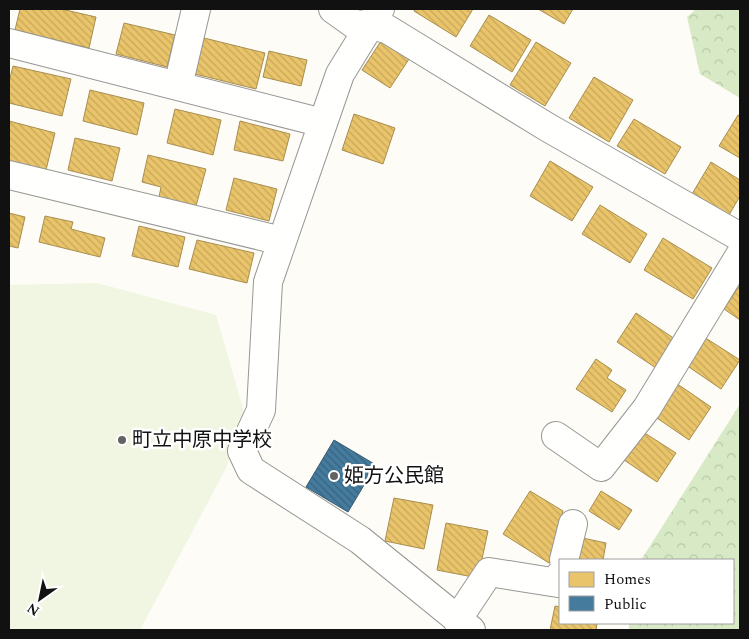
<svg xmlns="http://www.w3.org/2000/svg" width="749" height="639" font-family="Spectral,'Noto Sans JP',serif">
<defs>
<pattern id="forest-crowns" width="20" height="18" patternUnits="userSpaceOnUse" patternTransform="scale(1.25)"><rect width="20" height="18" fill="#d8eac5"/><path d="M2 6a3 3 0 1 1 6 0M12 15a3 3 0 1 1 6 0" fill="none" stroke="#b8c8a8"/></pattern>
<pattern id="homes-back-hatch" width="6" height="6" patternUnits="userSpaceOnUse" patternTransform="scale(1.25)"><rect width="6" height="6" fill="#e9c46a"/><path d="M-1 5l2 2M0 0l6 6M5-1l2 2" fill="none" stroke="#c7a75b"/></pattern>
<pattern id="public-back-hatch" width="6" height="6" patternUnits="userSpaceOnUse" patternTransform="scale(1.25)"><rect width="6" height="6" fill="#457b9d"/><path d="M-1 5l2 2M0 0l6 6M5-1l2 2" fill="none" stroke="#38637f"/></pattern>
</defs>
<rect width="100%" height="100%" fill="#fdfcf7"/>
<!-- forest -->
<path fill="url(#forest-crowns)" d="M696 9H740V98L700 74 687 17Z
M740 404V630H629V623H733V560H641Z"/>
<!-- pitch -->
<path fill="#f0f6e1" d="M97 283 216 315 244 412 226 468 140 630H9V285Z"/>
<!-- homes -->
<path fill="url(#homes-back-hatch)" stroke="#a88e4f" d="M20 9H61L96 17 89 48 15 30Z
M415 9H473L456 37 414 11Z
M538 9H573L564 24Z
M489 15 531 40 512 72 470 46Z
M124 23 175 35 167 67 116 54Z
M204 38 265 53 256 89 195 74Z
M381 41 409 59 390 88 362 70Z
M536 42 571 63 545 106 510 85Z
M269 51 307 60 301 86 263 77Z
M13 66 71 79 62 116 9 103V82Z
M594 77 633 100 609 142 569 118Z
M90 90 144 103 137 135 83 121Z
M175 109 221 120 213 155 167 143Z
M354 114 395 128 383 164 342 150Z
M738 115 740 116V158L719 146Z
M634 119 681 147 665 174 617 146Z
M9 121 55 133 46 170 9 161Z
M240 121 290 134 283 161 234 150Z
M75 138 120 148 112 181 68 170Z
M148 155 206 169 196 206 159 197 161 187 142 182Z
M550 161 593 187 572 221 530 196Z
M711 162 740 180V196L729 215 692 194Z
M234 178 277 189 269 221 226 210Z
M600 205 647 234 630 263 582 234Z
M9 213 25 217 18 248 9 246Z
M45 216 73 222 71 229 105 238 100 257 39 242Z
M139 226 185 237 178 267 132 256Z
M663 238 712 268 693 299 644 270Z
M197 240 254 253 247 283 189 269Z
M740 285V320L724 309Z
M636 313 675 339 656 368 617 342Z
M704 337 740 360 721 389 686 365Z
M596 359 612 370 607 378 626 390 612 412 576 389Z
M676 383 711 407 689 440 654 416Z
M640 430 676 453 657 482 621 458Z
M530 491 563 511 549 563 503 534Z
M601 491 632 510 619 530 589 511Z
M394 498 433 505 424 549 385 541Z
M446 523 488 531 478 578 437 570Z
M578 537 606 543 603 560H573Z
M555 606 560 607V623H597L596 630H550Z"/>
<!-- public -->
<path fill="url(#public-back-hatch)" stroke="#355b73" d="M334 440 376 465 348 512 306 487Z"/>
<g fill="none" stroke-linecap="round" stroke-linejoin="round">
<defs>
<path id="minor" d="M333 9 354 24 370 25 387 29 547 127 740 237
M380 9 340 74 268 282 261 410 242 451 251 470 360 540 471 630
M9 43 323 123
M178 86 196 9
M9 175 282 241
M556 436 601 467 647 408 740 255
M564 560 573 524
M457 620 489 572 558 583 560 575"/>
</defs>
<!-- minor casing -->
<use href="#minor" stroke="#979795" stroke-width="30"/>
<!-- minor -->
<use href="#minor" stroke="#fffffe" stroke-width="28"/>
</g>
<!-- markers -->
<g fill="#646362" stroke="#fff" stroke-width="2">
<circle cx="122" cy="440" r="5"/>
<circle cx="334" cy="476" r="5"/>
</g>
<g text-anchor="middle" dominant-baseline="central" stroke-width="5" stroke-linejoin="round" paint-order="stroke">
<!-- poi labels -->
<g font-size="20" fill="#111" stroke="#fff" text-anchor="start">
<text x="132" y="440">町立中原中学校</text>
<text x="344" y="476">姫方公民館</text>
</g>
</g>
<!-- border -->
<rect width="749" height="639" fill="none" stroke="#111111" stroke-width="20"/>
<!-- legend -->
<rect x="559" y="559" width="175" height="65" fill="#ffffff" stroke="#a0a0a0"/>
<rect x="569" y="572" width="25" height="15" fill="#e9c46a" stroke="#a0a0a0"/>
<text x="604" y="584" font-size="15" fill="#111111">Homes</text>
<rect x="569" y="596" width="25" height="15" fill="#457b9d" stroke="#a0a0a0"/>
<text x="604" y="609" font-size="15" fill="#111111">Public</text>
<!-- north arrow -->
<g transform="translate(40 599) rotate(213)" stroke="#ffffff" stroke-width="4" paint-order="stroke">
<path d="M0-4L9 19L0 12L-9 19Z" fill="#111111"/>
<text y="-8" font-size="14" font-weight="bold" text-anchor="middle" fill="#111111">N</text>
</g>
</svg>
